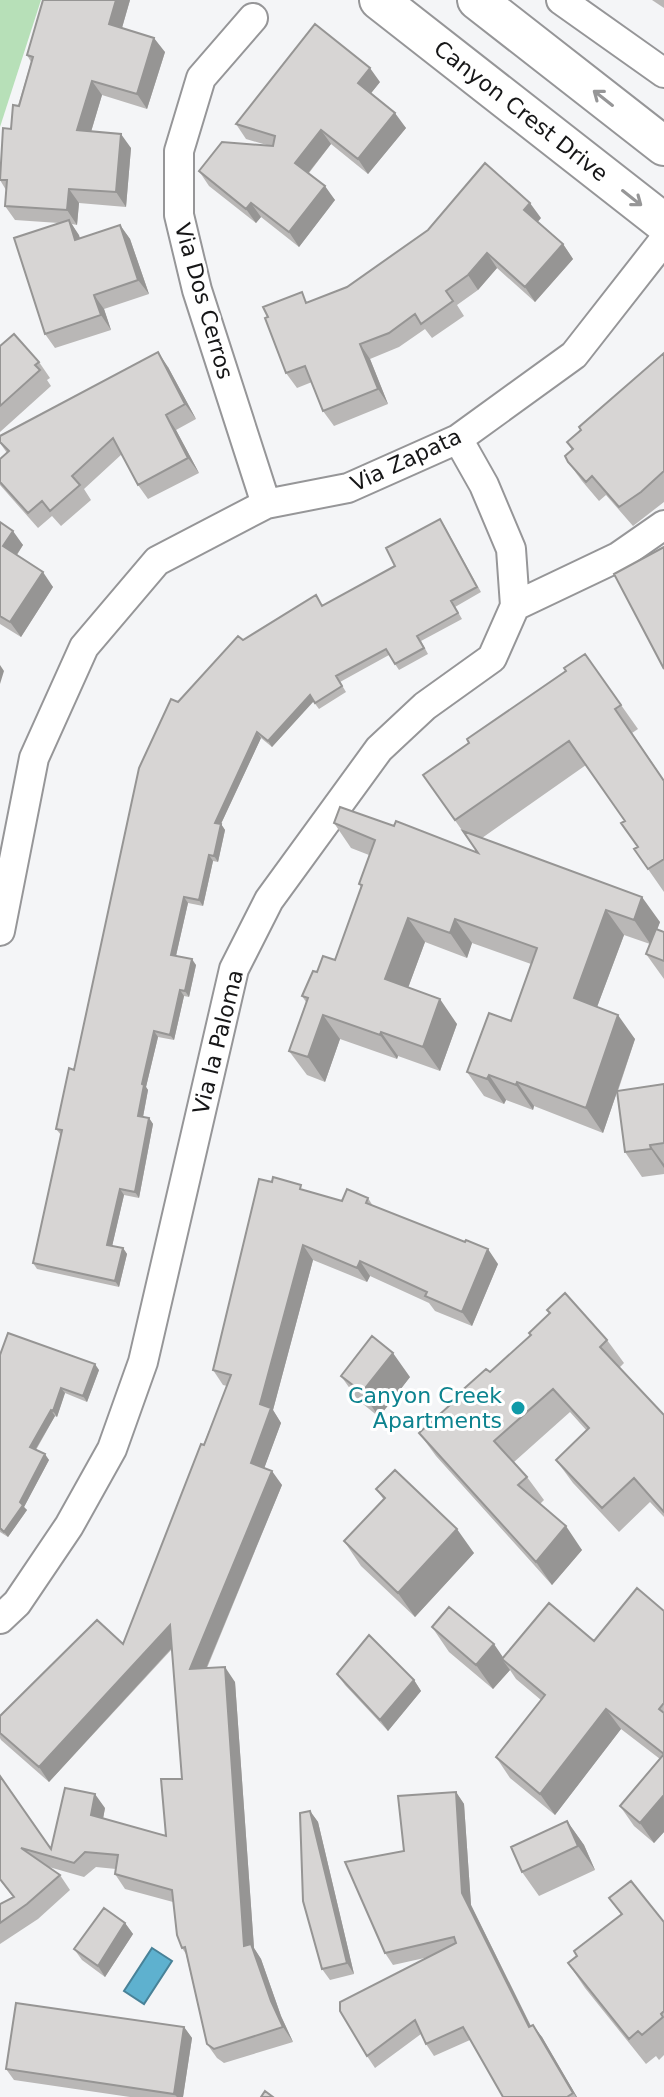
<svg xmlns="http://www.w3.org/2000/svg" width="664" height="2097" font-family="'DejaVu Sans',sans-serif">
<rect width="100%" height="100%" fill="#f4f5f7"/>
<!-- green -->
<path fill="#b7e0b8" d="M0 0H41L0 127Z"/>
<!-- water -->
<path fill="#5eb1cf" stroke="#488298" stroke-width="2" d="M152 1948 172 1961 144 2004 124 1991Z"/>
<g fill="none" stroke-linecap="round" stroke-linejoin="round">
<defs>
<path id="street" d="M561 0 664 73
M253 18 201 78 179 151V215L197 290 266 504
M515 606 618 557 664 525
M0 931 34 758 84 647 157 561 266 504 348 488 458 439 574 355 664 240
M0 1619 17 1603 69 1526 112 1449 143 1362 234 969 269 900 379 749 425 706 492 658 515 606 511 549 484 485 458 439"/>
<path id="secondary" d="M379 0 664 223
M477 0 664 146"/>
</defs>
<!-- street casing -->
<use href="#street" stroke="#969698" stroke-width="32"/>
<!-- secondary casing -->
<use href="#secondary" stroke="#969698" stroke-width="42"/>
<!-- street -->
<use href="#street" stroke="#fff" stroke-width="28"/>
<!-- secondary -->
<use href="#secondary" stroke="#fff" stroke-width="38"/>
</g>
<!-- wall -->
<path fill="#b9b7b6" d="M43 0H130L122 28 165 52 147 109 102 95 91 132 131 148 126 207 79 203 77 225 72 224 80 239 120 225 130 239 149 294 104 309 111 330 55 348 45 334 59 223 15 220 5 206 6 190 0 180 11 129 31 62 27 55Z
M652 0H664V8Z
M380 82 371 93 406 128 368 174 331 144 309 173 335 200 299 247 261 217 256 223 209 186 199 171 270 146 246 139 236 124Z
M541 218 537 222 563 244 573 259 535 302 497 268 478 290 457 305 464 316 432 338 425 329 399 347 370 359 388 404 334 426 323 411 312 382 297 388 286 373 309 302Z
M0 346 39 362 50 378 47 380 51 386 0 432Z
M664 353V502L633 526 606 495 599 501 582 481 568 462 572 450 567 442Z
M168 367 196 419 176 430 199 473 148 499 138 485 122 454 84 489 91 500 61 526 52 516 38 528 0 485V459L7 453 0 443V436Z
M0 522 23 545 17 555 53 587 21 637 0 624Z
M444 525 481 592 455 607 462 619 421 641 428 654 399 670 389 655 340 682 346 692 319 709 313 701 272 747 261 738 221 824 225 830 218 862 213 861 203 906 188 903 176 956 196 965 189 997 184 996 174 1040 158 1037 146 1087 148 1090 143 1117 149 1118 153 1124 139 1198 124 1195 112 1246 123 1248 127 1254 119 1287 37 1269 33 1263 61 1135 56 1129 74 1070 178 702 243 640 323 606 395 566Z
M585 654 638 729 632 733 664 780V892L634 849 638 847 625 821 586 765 482 838 660 922 657 930 664 932V979L646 954 650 944 624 935 597 1007 635 1039 618 1091 664 1084V1174L642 1177 625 1152 617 1092 603 1133 534 1106 533 1110 506 1100 504 1104 484 1096 467 1072 511 1021 531 964 472 943 467 958 425 942 408 988 457 1024 440 1071 398 1056 397 1059 340 1039 325 1082 307 1075 289 1051 306 1002 302 996 317 972 335 960 361 887 359 884 369 855 351 848 334 823 394 826 478 853 423 775 469 743 566 671Z
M305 1190 342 1201 368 1198 373 1206 498 1264 472 1326 435 1311 429 1303 370 1276 367 1282 313 1260 273 1410 281 1423 264 1468 282 1485 207 1668 235 1682 254 1948 261 1959 281 2016 293 2042 224 2063 217 2058 207 2044 186 1954 182 1948 173 1902 125 1889 115 1874 116 1869 96 1867 84 1877 49 1867 60 1875 70 1890 38 1919 0 1944V1904L13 1897 0 1880V1776L51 1849 105 1808 103 1818 166 1836 182 1779 172 1649 49 1782 1 1740 0 1738V1716L123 1644 227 1386 223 1385 213 1370Z
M607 1340 624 1363 619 1368 664 1415V1517L650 1502 619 1532 573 1483 556 1460 587 1431 570 1412 514 1462 527 1477 544 1500 540 1504 582 1550 552 1585 436 1456 419 1433 490 1372Z
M0 1355 99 1370 87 1402 65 1393 57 1417 55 1416 36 1450 49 1460 24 1507 27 1510 8 1537 0 1532Z
M341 1376 410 1377 379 1417 358 1400Z
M376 1489 474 1553 415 1617 361 1566 344 1541 384 1500Z
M664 1611V1832L654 1843 634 1826 620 1806 660 1759 621 1729 555 1815 510 1778 496 1757 541 1700 516 1679 510 1670 493 1689 449 1652 432 1627 503 1658 594 1641Z
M337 1674 414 1680 421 1691 388 1731 345 1685Z
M456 1792 464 1804 471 1905 531 2026 542 2037 577 2097H503L470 2040 434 2056 426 2044 421 2034 375 2068 367 2056 429 1957 393 1965 385 1953 404 1851Z
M310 1811 318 1822 354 1974 330 1980 322 1969Z
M567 1821 584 1845 595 1870 539 1896 522 1872Z
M609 1898 664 1922V2055L659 2060 656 2056 646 2064 585 1988 568 1963 621 1914Z
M125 1923 133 1934 105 1977 82 1960 74 1949Z
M184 2027 192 2038 183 2097H130L14 2080 6 2069Z"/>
<!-- shaded-wall -->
<path fill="#969594" d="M116 0H130L119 38 109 24Z
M154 38 165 52 147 109 137 94Z
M370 68 380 82 368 97 358 83Z
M92 81 102 95 87 145 77 130Z
M395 113 406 128 368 174 358 159Z
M321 130 331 144 305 177 295 163Z
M121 134 131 148 126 207 116 192Z
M325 186 335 200 299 247 289 232Z
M69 189 79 203 77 225 67 210Z
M251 203 261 217 256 223 246 209Z
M530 203 541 218 535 225 524 210Z
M69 220 79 235 85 255 75 240Z
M120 225 130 239 149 294 138 280Z
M563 244 573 259 535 302 525 287Z
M487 253 497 268 478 290 468 275Z
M94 295 104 309 111 330 101 315Z
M360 344 370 359 388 404 378 389Z
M158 352 168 367 196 419 185 404Z
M166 415 176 430 199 473 188 458Z
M13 531 23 545 13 560 3 546Z
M43 572 53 587 21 637 10 622Z
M0 665 4 671 0 684Z
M310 695 314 701 272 747 268 741Z
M257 732 261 738 219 828 215 823Z
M221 824 225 830 218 862 214 856Z
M209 855 213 861 203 906 199 900Z
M184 897 188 903 175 960 171 955Z
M642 897 660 922 651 945 634 920Z
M606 910 624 935 591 1023 574 998Z
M408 918 425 942 402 1004 385 979Z
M455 919 472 943 467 958 450 933Z
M192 959 196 965 189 997 185 991Z
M180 990 184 996 174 1040 170 1035Z
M440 999 457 1024 440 1071 423 1047Z
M323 1015 340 1039 325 1082 308 1057Z
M618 1015 635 1039 603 1133 586 1108Z
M154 1031 158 1037 146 1087 148 1090 142 1122 138 1116 142 1084Z
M381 1032 398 1056 397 1059 380 1035Z
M489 1075 506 1100 504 1104 487 1079Z
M517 1082 534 1106 533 1110 516 1085Z
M149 1118 153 1124 139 1198 135 1192Z
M650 1145 664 1164V1168L651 1149Z
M120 1189 124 1195 111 1251 107 1245Z
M303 1245 313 1260 273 1410 281 1423 261 1477 251 1463 260 1404Z
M123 1248 127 1254 119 1287 115 1281Z
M488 1249 498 1264 472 1326 462 1312Z
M360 1261 370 1276 367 1282 357 1268Z
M393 1353 410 1377 379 1417 362 1392Z
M95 1364 99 1370 87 1402 83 1396Z
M61 1388 65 1393 57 1417 53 1411Z
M51 1410 55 1416 34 1452 30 1447Z
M45 1454 49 1460 24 1507 27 1510 8 1537 4 1532Z
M272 1471 282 1485 200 1683 190 1669Z
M566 1526 582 1550 552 1585 536 1562Z
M457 1529 474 1553 415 1617 398 1593Z
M170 1625 180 1639 49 1782 39 1767Z
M494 1644 507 1663 502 1659 510 1670 493 1689 476 1665Z
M225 1667 235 1682 254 1948 261 1959 281 2016 293 2042 283 2027 244 1946Z
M414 1680 421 1691 388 1731 380 1720Z
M606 1709 621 1729 555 1815 540 1794Z
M456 1792 464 1804 471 1905 537 2039 529 2027 462 1893Z
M95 1794 105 1808 101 1830 91 1815Z
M664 1795V1832L654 1843 640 1823Z
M310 1811 318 1822 354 1974 347 1963Z
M567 1821 584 1845 595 1870 578 1846Z
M125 1923 133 1934 105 1977 98 1966Z
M533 2025 542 2037 577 2097H576Z
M184 2027 192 2038 183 2097H177L174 2094Z"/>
<!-- building -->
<path fill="#d7d5d4" stroke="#969594" stroke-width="2" d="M43 0H116L109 24 154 38 137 94 92 81 77 130 121 134 116 192 69 189 67 210 5 206 7 180H0L3 128 11 129 13 105 19 106 33 57 27 55Z
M315 24 370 68 358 83 395 113 358 159 321 130 295 163 325 186 289 232 251 203 246 209 199 171 222 142 273 146 275 136 236 124Z
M485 163 530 203 524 210 563 244 525 287 487 253 468 275 446 291 453 301 421 324 415 314 389 333 360 344 378 389 323 411 305 366 286 373 265 318 268 317 263 307 302 292 306 303 347 287 428 230Z
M69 220 75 240 120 225 138 280 94 295 101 315 45 334 14 238Z
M14 334 39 362 35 365 40 370 0 406V346Z
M158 352 185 404 166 415 188 458 138 485 113 438 72 476 80 485 50 511 42 501 28 513 0 482V459L9 451 0 442V436Z
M664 353V471L641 492 619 507 592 476 586 482 568 462 565 456 573 449 567 442 581 430 579 427Z
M440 519 477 587 451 601 458 613 417 636 424 648 395 664 386 649 336 676 342 686 315 703 310 695 268 741 257 732 215 823 221 824 214 856 209 855 199 900 184 897 171 955 192 959 185 991 180 990 170 1035 154 1031 142 1084 144 1085 138 1116 149 1118 135 1192 120 1189 107 1245 123 1248 115 1281 33 1263 62 1130 56 1129 69 1068 74 1070 139 768 171 699 178 702 238 636 243 640 316 595 322 606 395 566 386 548Z
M0 522 13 531 3 546 43 572 10 622 0 616Z
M664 547V669L614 574Z
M585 654 621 705 615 709 664 781V859L648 869 634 849 638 847 621 823 625 821 569 741 455 820 423 775 469 743 467 739 566 671 564 668Z
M340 807 394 826 396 821 478 853 463 831 642 897 634 920 606 910 574 998 618 1015 586 1108 517 1082 516 1085 489 1075 487 1079 467 1072 489 1013 511 1021 537 948 455 919 450 933 408 918 385 979 440 999 423 1047 381 1032 380 1035 323 1015 308 1057 289 1051 308 998 302 996 313 971 317 972 323 956 335 960 362 885 359 884 375 840 334 823Z
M656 929 664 932V961L646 954Z
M664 1084V1143L650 1145 651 1149 625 1152 617 1091Z
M273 1177 301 1185 300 1189 342 1201 347 1189 368 1198 366 1203 465 1242 466 1240 488 1249 462 1312 425 1296 427 1292 360 1261 357 1268 303 1245 260 1404 271 1408 251 1463 272 1471 190 1669 225 1667 244 1946 251 1944 271 2001 283 2027 214 2049 207 2044 185 1947 182 1948 177 1935 172 1890 115 1874 118 1855 85 1852 74 1863 21 1848 60 1875 27 1904 0 1923V1904L14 1897 0 1879V1776L51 1849 65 1788 95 1794 91 1815 166 1836 161 1779H182L170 1625 39 1767 0 1733V1716L97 1620 123 1644 201 1444 204 1445 231 1375 213 1370 259 1179 272 1182Z
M565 1293 607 1340 600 1347 664 1415V1512L634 1478 602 1508 556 1460 589 1428 553 1389 494 1441 527 1477 518 1485 566 1526 536 1562 419 1433 460 1396 458 1394 486 1369 490 1372 531 1335 529 1333 550 1313 547 1310Z
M8 1333 95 1364 83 1396 61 1388 53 1411 51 1410 30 1447 45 1454 20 1502 23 1505 4 1532 0 1528V1355Z
M372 1336 393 1353 362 1392 341 1376Z
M395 1470 457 1529 398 1593 344 1541 385 1498 376 1489Z
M637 1588 664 1611V1703L659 1709 664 1713V1754L606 1709 540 1794 496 1757 545 1695 502 1659 549 1603 594 1641Z
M449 1607 494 1644 476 1665 432 1627Z
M369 1635 414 1680 380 1720 337 1674Z
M664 1754V1795L640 1823 620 1806Z
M456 1792 462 1893 529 2027 533 2025 573 2093 567 2097H503L463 2027 426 2044 415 2020 367 2056 340 2011V2002L456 1943 454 1937 385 1953 345 1862 404 1851 398 1796Z
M310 1811 347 1963 322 1969 303 1901 300 1813Z
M567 1821 578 1846 522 1872 511 1847Z
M631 1881 664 1922V2011L661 2014 663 2017 642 2035 638 2031 629 2039 568 1963 577 1956 574 1951 622 1914 609 1898Z
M104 1908 125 1923 98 1966 74 1949Z
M16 2003 184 2027 174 2094 6 2069Z
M265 2091 273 2097H261Z"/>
<!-- one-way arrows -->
<defs><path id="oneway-shaft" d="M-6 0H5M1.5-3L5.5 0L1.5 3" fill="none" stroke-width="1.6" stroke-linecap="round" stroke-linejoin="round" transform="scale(2)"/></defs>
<g stroke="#969697">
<use href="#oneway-shaft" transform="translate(603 98) rotate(-142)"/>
<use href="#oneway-shaft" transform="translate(632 198) rotate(38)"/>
</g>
<!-- markers -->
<circle fill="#0f9aa8" stroke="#fff" stroke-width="3" cx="518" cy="1408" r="8"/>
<g text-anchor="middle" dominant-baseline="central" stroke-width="6" stroke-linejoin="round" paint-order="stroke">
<!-- street labels -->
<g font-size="22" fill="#161617" stroke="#fff">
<text transform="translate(521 111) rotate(38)">Canyon Crest Drive</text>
<text transform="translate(204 301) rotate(74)">Via Dos Cerros</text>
<text transform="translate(406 460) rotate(-25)">Via Zapata</text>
<text transform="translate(218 1042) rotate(-76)">Via la Paloma</text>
</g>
<!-- culture labels -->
<g font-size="22" fill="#0d838f" stroke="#fff" text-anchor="end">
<text x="502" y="1395">Canyon Creek<tspan x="502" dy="25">Apartments</tspan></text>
</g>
</g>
</svg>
